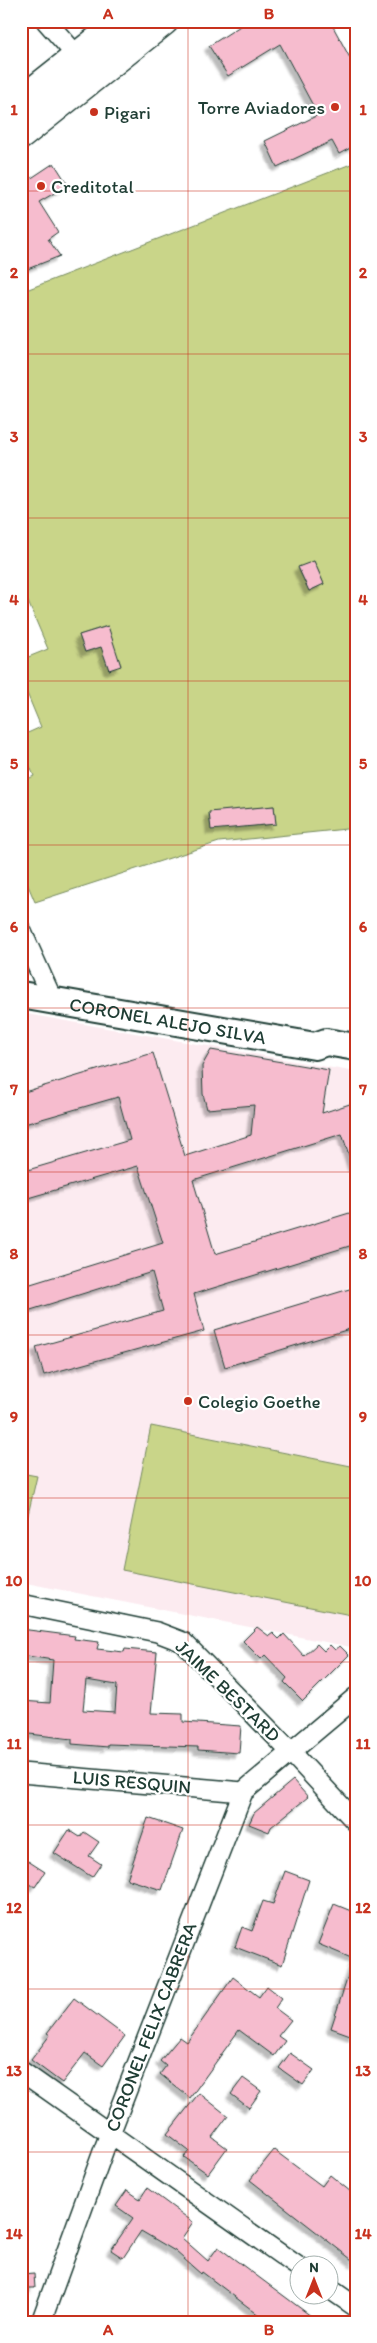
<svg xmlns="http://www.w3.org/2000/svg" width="377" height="2343" font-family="Itim,sans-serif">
<defs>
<filter id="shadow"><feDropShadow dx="-4.5" dy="4.5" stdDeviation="1" flood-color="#0004"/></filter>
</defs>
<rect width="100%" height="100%" fill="#fff"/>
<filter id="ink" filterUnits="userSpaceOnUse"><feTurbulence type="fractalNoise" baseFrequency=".02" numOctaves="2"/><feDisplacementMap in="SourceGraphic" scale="10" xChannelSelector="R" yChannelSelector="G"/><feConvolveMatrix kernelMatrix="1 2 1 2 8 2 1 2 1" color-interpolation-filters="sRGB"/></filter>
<g filter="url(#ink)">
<!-- built -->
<path fill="#fcebf0" d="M21 1013 356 1072V1102L185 1156 153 1053 21 1093Z
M118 1097 130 1140 21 1172V1125Z
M356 1129 350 1157 356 1173V1211L214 1287 356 1244V1285L346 1288 356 1317V1467L151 1426 123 1570 356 1616V1648L21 1582V1313L152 1272 163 1311 36 1347 44 1375 204 1330 183 1255 21 1287V1200L138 1166 163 1243 193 1180Z"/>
<!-- green -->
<path fill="#c9d589" stroke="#74895e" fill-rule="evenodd" d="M356 162V828L219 842 35 902 21 869V782L34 776 21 746V736L41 727 24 686 21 687V660L48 649 26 597 21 599V292ZM314 561 324 584 309 591 298 568ZM107 626 113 643 85 652 79 635ZM115 651 121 665 109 670 104 655ZM274 806 276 824 211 829 209 813Z
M151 1426 356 1467V1616L122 1570Z
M21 1473 37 1476 21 1545Z"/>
<!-- building -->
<path fill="#f6bcce" stroke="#1f3d34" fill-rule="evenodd" filter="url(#shadow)" d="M248 21H330L356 69V145L339 154 332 141 277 167 265 141 318 115 280 44 228 76 209 46Z
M54 163 68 185 39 202 58 232 48 239 60 256 25 270 21 263V185Z
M314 561 324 584 309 591 298 567Z
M108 626 121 666 109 670 101 647 85 652 79 635Z
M274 806 276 824 211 830 209 812Z
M211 1050 329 1070 322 1113 356 1102V1166L353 1167 342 1134 193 1180 215 1254 356 1211V1244L194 1294 204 1331 44 1375 36 1347 163 1311 152 1272 21 1313V1287L163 1243 138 1166 21 1200V1172L130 1140 118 1097 21 1125V1093L153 1053 185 1156 251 1135 254 1105 207 1109 203 1094 202 1066Z
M356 1287V1327L225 1367 214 1330Z
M257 1627 269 1636 273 1633 279 1639 284 1634 304 1656 317 1644 324 1651 330 1645 335 1650 340 1646 349 1655 303 1701 284 1682 287 1678 265 1655 261 1659 243 1641Z
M21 1629 75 1636 74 1639 99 1642 97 1649 124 1652 125 1649 157 1652 151 1713 183 1714V1722L241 1726 239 1753 198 1750V1747L108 1744V1747L72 1744V1739L21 1733V1701L50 1703 53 1660 21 1655ZM86 1680 117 1685 115 1712 83 1710Z
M293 1780 308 1797 271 1827 269 1832 249 1824 254 1813Z
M148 1818 183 1830 162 1890 127 1879Z
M69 1830 80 1837 84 1832 99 1842 89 1856 101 1864 92 1877 54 1853Z
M28 1861 45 1872 35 1887 21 1879V1870Z
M285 1871 309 1880 282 1965 235 1947 242 1927 252 1931 263 1901 273 1904Z
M334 1904 356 1913V1960L318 1944Z
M353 1961H356V2028L353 2036 331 2028Z
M233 1977 259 1997 267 1986 282 1998 275 2008 291 2020 278 2036 285 2041 274 2056 239 2030 190 2098 160 2074 166 2066 160 2061 180 2037 187 2042Z
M74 1998 125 2036 103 2066 85 2053 62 2083 31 2060 50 2035 47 2033Z
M290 2053 314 2070 303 2085 279 2068Z
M243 2078 261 2091 249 2108 231 2094Z
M199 2093 228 2116 212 2137 227 2148 208 2174 184 2157 189 2151 167 2134Z
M274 2150 322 2186 330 2175 356 2196V2263L250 2180Z
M147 2188 193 2222 182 2238 208 2261 218 2247 319 2322H268L202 2272 201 2274 175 2251 141 2231 123 2258 111 2250 133 2218 116 2206 127 2190 140 2199Z
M34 2274 35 2288H21V2275Z"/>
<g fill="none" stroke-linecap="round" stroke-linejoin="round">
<defs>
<path id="minor" d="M46 21 77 56
M21 930 53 1001
M21 1604 157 1632 183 1642 290 1751 356 1822
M21 1773 243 1792
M21 2071 300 2268
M330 2289 356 2307
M41 2322 104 2149 243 1792 356 1697"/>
<g id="secondary">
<path id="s1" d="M21 995 315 1046 326 1042 356 1047"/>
</g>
<path id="trunk" d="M21 101 122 21
M21 135 164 21"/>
</defs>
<!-- minor casing -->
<use href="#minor" stroke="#1f3d34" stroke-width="22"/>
<!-- secondary casing -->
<use href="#secondary" stroke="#1f3d34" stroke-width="30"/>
<!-- trunk casing -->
<use href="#trunk" stroke="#1f3d34" stroke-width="31"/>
<!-- minor -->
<use href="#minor" stroke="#fff" stroke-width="19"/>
<!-- secondary -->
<use href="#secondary" stroke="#fff" stroke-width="26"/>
<!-- trunk -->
<use href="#trunk" stroke="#fff" stroke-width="28"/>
</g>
</g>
<!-- grid -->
<path fill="none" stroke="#c8321e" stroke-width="1" stroke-opacity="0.55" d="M188 21V2322M21 191H356M21 354H356M21 518H356M21 681H356M21 845H356M21 1008H356M21 1172H356M21 1335H356M21 1498H356M21 1662H356M21 1825H356M21 1989H356M21 2152H356"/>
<!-- markers -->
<g fill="#c8321e" stroke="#fff" stroke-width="2">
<circle cx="335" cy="107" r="5"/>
<circle cx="94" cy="112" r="5"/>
<circle cx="41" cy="186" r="5"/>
<circle cx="188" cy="1401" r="5"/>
</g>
<g text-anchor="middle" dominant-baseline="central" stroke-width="4.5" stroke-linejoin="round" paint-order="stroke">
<!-- poi labels -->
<g font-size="19" fill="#1f3d34" stroke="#fff" text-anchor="start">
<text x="325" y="107" text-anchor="end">Torre Aviadores</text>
<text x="104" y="112">Pigari</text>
<text x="51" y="186">Creditotal</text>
<text x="198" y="1401">Colegio Goethe</text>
</g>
<!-- street labels -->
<g font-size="19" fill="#1f3d34" stroke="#fff">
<text stroke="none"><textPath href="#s1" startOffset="149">CORONEL ALEJO SILVA</textPath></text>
<text transform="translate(228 1691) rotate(44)">JAIME BESTARD</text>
<text transform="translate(132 1782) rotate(5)">LUIS RESQUIN</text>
<text transform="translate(151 2027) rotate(-69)">CORONEL FELIX CABRERA</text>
</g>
</g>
<!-- margin -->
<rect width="377" height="2343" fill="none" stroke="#fff" stroke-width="55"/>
<!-- north arrow -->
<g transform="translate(314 2280)"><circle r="24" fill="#ffffff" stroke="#a5b1ae"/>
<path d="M0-4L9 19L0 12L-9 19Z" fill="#c8321e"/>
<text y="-8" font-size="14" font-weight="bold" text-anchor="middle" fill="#1f3d34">N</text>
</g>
<rect x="28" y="28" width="322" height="2288" fill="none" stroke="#c8321e" stroke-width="2"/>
<g font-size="16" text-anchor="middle" font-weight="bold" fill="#c8321e">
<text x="108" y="19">A</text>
<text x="269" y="19">B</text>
<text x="14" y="115">1</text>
<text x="363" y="115">1</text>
<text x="14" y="278">2</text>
<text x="363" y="278">2</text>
<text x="14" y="442">3</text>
<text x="363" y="442">3</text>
<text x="14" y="605">4</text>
<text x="363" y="605">4</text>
<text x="14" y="769">5</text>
<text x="363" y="769">5</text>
<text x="14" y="932">6</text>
<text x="363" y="932">6</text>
<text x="14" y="1095">7</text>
<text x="363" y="1095">7</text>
<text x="14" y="1259">8</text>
<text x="363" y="1259">8</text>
<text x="14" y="1422">9</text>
<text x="363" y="1422">9</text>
<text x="14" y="1586">10</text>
<text x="363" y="1586">10</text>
<text x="14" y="1749">11</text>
<text x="363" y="1749">11</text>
<text x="14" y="1913">12</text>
<text x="363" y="1913">12</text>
<text x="14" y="2076">13</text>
<text x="363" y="2076">13</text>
<text x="14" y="2239">14</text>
<text x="363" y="2239">14</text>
<text x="108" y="2335">A</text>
<text x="269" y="2335">B</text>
</g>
</svg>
